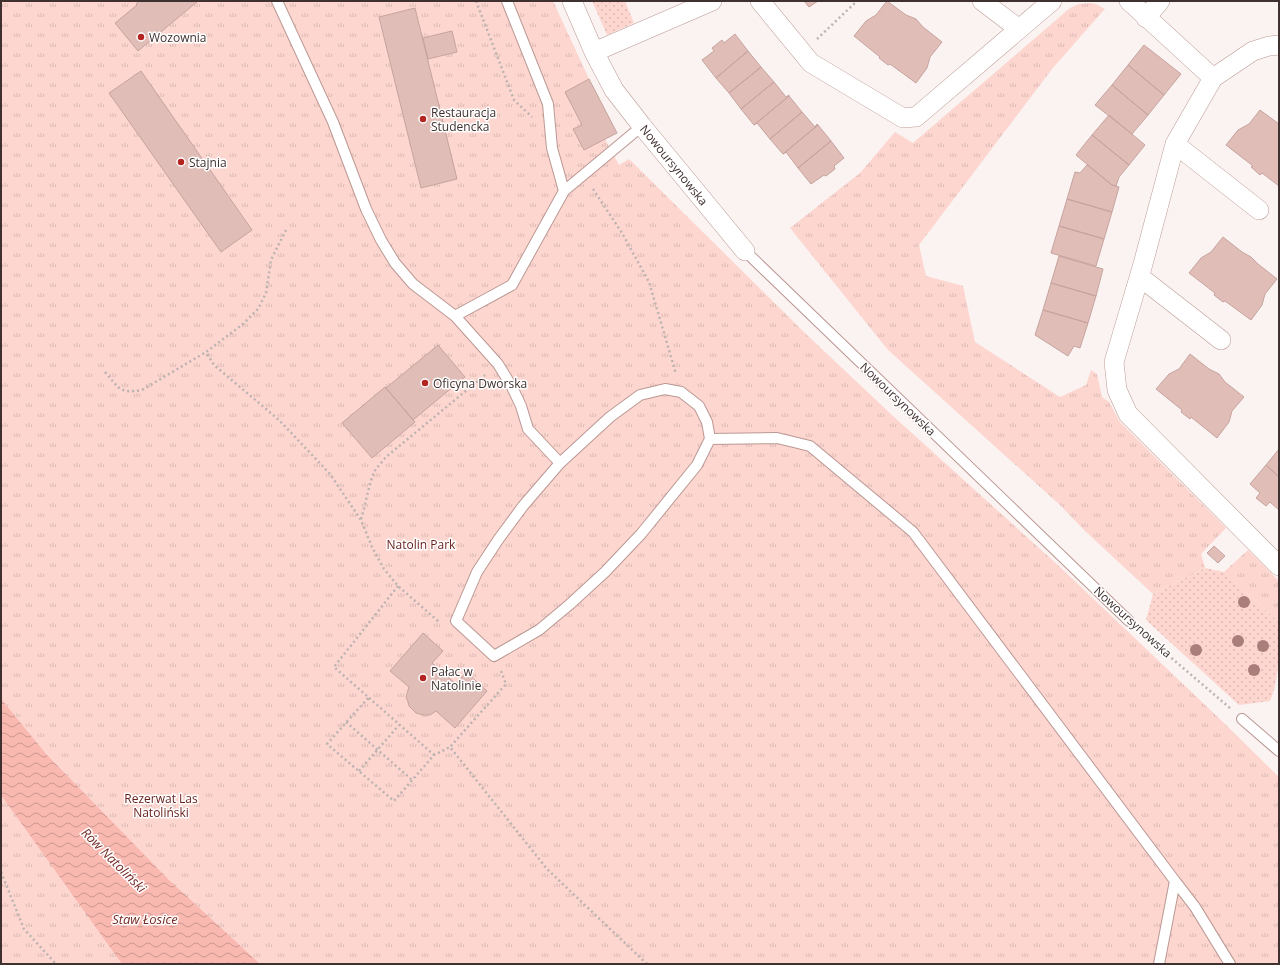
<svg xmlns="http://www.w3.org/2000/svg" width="1280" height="965" font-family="'Open Sans',sans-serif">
<defs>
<pattern id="grass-dots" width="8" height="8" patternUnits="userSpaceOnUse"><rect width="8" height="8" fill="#fdd6d0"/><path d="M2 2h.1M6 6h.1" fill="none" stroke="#dab8b3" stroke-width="1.8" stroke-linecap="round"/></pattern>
<pattern id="park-tufts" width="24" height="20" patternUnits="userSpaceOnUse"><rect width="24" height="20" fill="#fdd6d0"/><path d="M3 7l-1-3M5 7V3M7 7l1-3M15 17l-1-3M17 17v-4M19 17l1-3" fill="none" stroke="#dab8b3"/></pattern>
<pattern id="water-waves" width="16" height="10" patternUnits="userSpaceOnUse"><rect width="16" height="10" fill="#f9b9b1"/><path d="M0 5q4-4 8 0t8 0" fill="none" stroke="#cb9790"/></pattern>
</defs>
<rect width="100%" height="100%" fill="#faf3f1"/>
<!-- grass -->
<path fill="url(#grass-dots)" d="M592 1H625L634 23 607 35Z
M1205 568 1224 572 1279 622C1279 647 1280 679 1270 701L1239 705 1146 620 1153 594Z"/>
<!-- park -->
<path fill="url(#park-tufts)" d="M1 1H553L589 79 617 133 605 139 619 165 629 159 807 335 893 416 1060 567 1223 722 1279 777V964H1Z
M1089 3 1096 4 1105 9 1103 11 1052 69 919 245 926 276 963 286 975 342 1060 397 1086 385 1091 370 1097 374 1102 397 1109 402 1120 422 1226 528 1201 554 1205 568 1153 594 1085 531 1060 505 888 350 790 228 860 173 895 132 913 143 1070 8 1079 4Z
M1248 550 1279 581V622L1224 572Z"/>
<!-- water -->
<path fill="url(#water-waves)" d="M1 699 47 755 169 880 260 964H122L1 795Z"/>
<!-- building -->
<path fill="#e1bdb8" stroke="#c6a39e" d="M139 1H198L138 51 115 23 137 5 136 4Z
M804 1H818L809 7Z
M887 1 906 15 916 19 923 27 942 42 930 57 927 68 916 83 890 64 888 65 879 58 880 57 854 36 866 21 876 15Z
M415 8 457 179 421 188 379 17Z
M452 31 457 52 428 59 423 38Z
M735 34 748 51 716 78 702 60 714 51 712 48 722 40 724 43Z
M1144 45 1181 74 1164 95 1128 65Z
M748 51 761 67 729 93 716 78Z
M1128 65 1164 95 1148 115 1112 85Z
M761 67 774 82 741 109 729 93Z
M141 71 252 230 221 252 109 93Z
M589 79 617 133 584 150 573 129 582 125 565 92Z
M774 82 786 97 789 95V96L754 125 741 109Z
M1112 85 1148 115 1132 134 1095 105Z
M789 96 802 112 770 139 757 123 754 125Z
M1260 110 1279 124V186L1262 173 1260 175 1251 167 1253 166 1226 145 1238 130 1249 124Z
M802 112 815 127 817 124 818 125 783 154 770 139Z
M1109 115 1145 145 1129 165 1092 135Z
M818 125 831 141 798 168 786 152 783 154Z
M1092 135 1129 165 1119 177 1116 186 1112 185 1076 155Z
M831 141 844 158 834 166 835 169 826 176 824 175 811 184 798 168Z
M1087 165 1112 185 1119 187 1112 212 1067 199 1075 172 1080 173Z
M1067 199 1112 212 1104 239 1059 226Z
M1059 226 1104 239 1096 266 1051 253Z
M1223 237 1242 252 1251 257 1258 264 1277 279 1265 294 1262 305 1251 320 1225 301 1223 302 1214 295 1215 293 1189 273 1201 258 1211 252Z
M1059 256 1103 269 1096 296 1051 283Z
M1051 283 1096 296 1088 323 1043 310Z
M1043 310 1088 323 1080 348 1074 346 1068 356 1035 335Z
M438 345 465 377 413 420 386 388Z
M1190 354 1209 369 1219 374 1225 382 1244 397 1232 411 1229 422 1217 438 1191 417 1190 419 1181 412 1182 410 1156 389 1169 374 1179 369Z
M385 387 415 422 372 458 342 423Z
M1279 449V477L1266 465Z
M1266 465 1279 477V510L1270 502 1266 506 1256 498 1260 493 1250 484Z
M1214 546 1225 556 1218 563 1207 553Z
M423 633 443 651 432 663 456 684 466 672 487 691 455 728 436 711 430 715H423L416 713 409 706 408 702 406 697 409 687 390 671Z"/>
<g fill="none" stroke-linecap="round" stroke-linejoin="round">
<defs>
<path id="lane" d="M277 1 333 122 366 209 381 240 395 263 413 284 455 316 498 364 512 387 521 406 528 429 560 463
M564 191 642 126
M745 251 1129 621
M455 316 512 285 564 191 552 148 548 104 507 1
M665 389 681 392 699 406 707 422 710 439 697 465 641 534 605 572 569 605 539 630 494 656 456 621 477 572 498 540 523 506 560 463 610 417 640 395Z
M710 439 777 438 810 446 913 532 1175 881 1159 964
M1242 719 1279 751
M1175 881 1195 907 1230 964"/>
<path id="street" d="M572 1 594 52 614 90 642 126 745 251
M760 1 811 63 903 118 916 117 1052 1
M982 1 1019 29
M1129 1 1213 78
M1146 18 1160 1
M1279 45 1269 46 1253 51 1213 78 1175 144 1143 264 1114 362 1117 390 1128 414 1279 566
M594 52 712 1
M1175 144 1259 210
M1140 277 1221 340"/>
</defs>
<!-- lane casing -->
<use href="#lane" stroke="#bb9893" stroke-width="12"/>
<!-- street casing -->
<use href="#street" stroke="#bb9893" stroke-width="20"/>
<!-- path -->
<path stroke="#bcb3b1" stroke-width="2.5" stroke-dasharray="2 3" stroke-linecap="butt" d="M476 1 514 100 532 117
M817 39 857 1
M593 189 622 233 649 282 676 374
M286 230 271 260 266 293 258 309 243 324 206 352 214 365 279 420 330 474 361 520 372 547 384 569 398 586 438 621H440
M105 372C119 388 119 394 142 390L206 352
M361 519C366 504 368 487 374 472 377 467 382 462 386 457L485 375
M398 586 334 667 434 755
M1141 632 1230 708
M501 671 506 684 450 747 547 869 647 964
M368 698 327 744 394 801 434 755 450 747
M346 722 412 780
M359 771 399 725
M1 872 24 929 56 964"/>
<!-- lane -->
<use href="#lane" stroke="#fff" stroke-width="10"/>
<!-- street -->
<use href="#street" stroke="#fff" stroke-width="19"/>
</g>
<!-- trees -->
<g fill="#a97e7b">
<circle cx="1244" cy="602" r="6"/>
<circle cx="1238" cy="641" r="6"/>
<circle cx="1263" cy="646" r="6"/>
<circle cx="1196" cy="650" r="6"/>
<circle cx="1254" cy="670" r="6"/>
</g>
<!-- markers -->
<g fill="#b42421" stroke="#fff" stroke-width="1.5">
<circle cx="141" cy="37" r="4"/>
<circle cx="423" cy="119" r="4"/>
<circle cx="181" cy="162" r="4"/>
<circle cx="425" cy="383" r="4"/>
<circle cx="423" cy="678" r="4"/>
</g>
<g text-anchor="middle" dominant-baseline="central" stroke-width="3" stroke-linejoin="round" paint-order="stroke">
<!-- poi labels -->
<g font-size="12" fill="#3f312f" stroke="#fff" text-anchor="start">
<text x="149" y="37">Wozownia</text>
<text x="431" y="112">Restauracja<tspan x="431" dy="14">Studencka</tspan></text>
<text x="189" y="162">Stajnia</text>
<text x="433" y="383">Oficyna Dworska</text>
<text x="431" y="671">Pałac w<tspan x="431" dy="14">Natolinie</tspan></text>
</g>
<!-- street labels -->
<g font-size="12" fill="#3f312f" stroke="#fff">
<text transform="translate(674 165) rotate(51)">Nowoursynowska</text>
<text transform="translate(898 399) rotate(44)">Nowoursynowska</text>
<text transform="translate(1133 622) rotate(42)">Nowoursynowska</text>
</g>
<!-- park labels -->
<g font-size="12" fill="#671e1a" stroke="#fff">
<text x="421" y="544">Natolin Park</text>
<text x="161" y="798">Rezerwat Las<tspan x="161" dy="14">Natoliński</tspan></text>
</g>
<!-- water labels -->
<g font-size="13" font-style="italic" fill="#752b25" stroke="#fff">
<text transform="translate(114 860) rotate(45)">Rów Natoliński</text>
<text x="145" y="919">Staw Łosice</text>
</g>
</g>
<!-- border -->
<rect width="1280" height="965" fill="none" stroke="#3f312f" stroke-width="4"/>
</svg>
